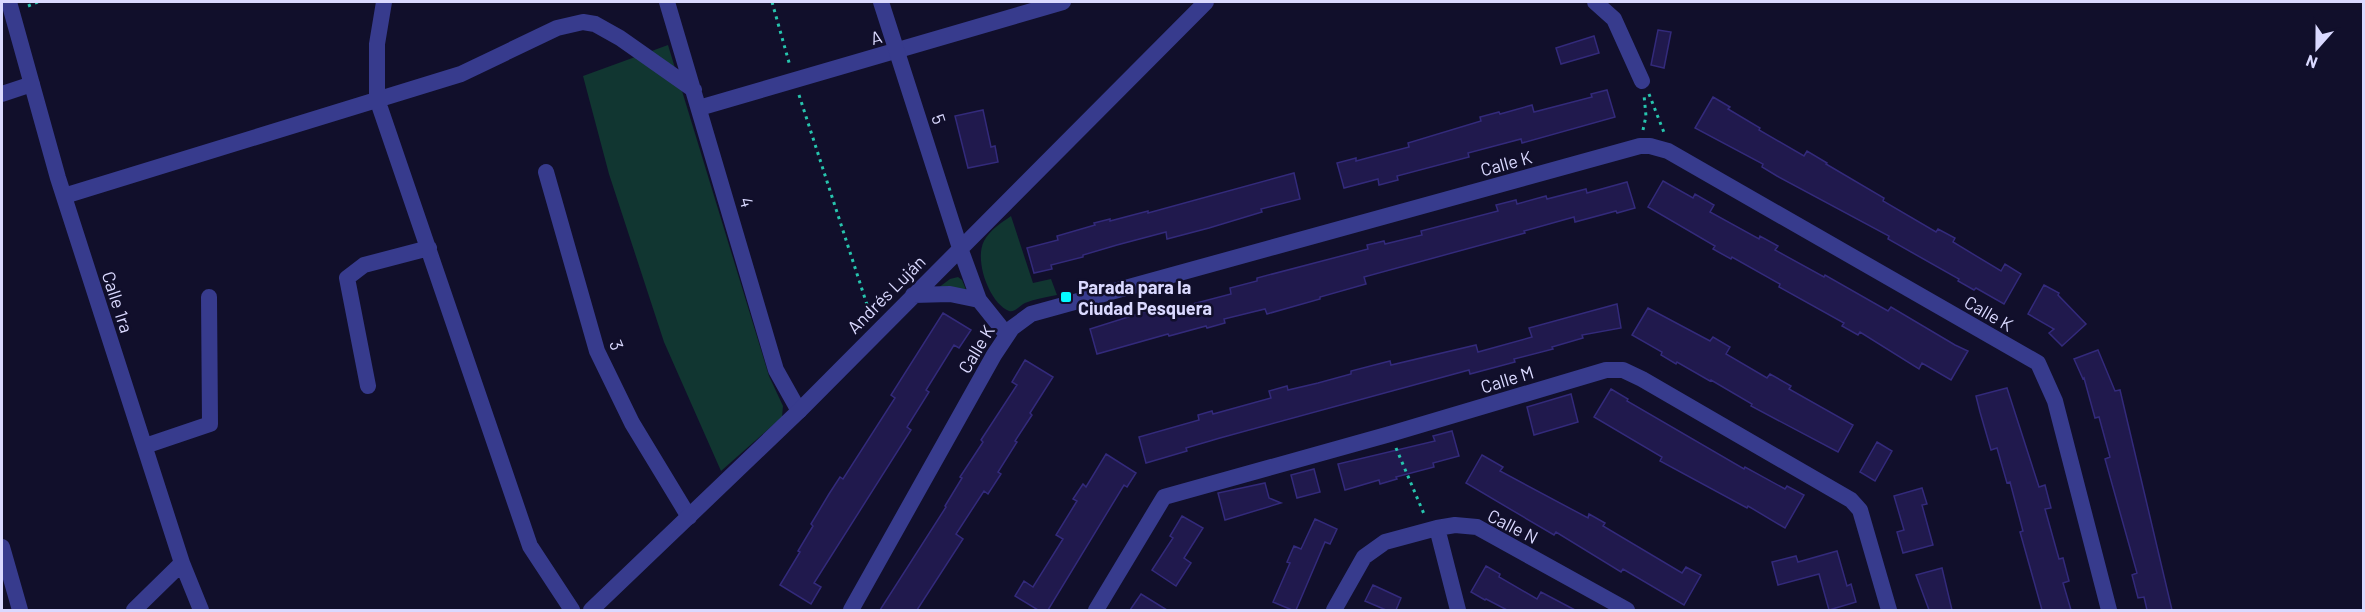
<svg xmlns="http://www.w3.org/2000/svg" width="2365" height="612" font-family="Barlow,sans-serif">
<rect width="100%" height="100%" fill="#110f2b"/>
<!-- green -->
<path fill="#113631" d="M668 45 769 376 783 406 782 417 721 471 664 342 609 174 583 76Z
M1011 216 1033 283 1051 279 1057 295C1047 297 1035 299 1025 303 1020 305 1015 313 1009 311 989 303 974 260 984 241 990 230 1001 223 1011 216Z
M958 277 962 280 967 292 934 291 950 279Z"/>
<!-- building -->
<path fill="#20194d" stroke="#332a7b" stroke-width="1.5" d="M1658 30 1671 32 1664 68 1651 65Z
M1594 36 1599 53 1561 64 1556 48Z
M1607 90 1615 117 1522 143 1521 139 1468 153 1469 157 1397 176 1398 180 1379 185 1378 179 1344 188 1337 163 1356 158V161L1409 147 1408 143 1481 121 1480 117 1499 112 1500 114 1532 105 1534 112 1592 97 1591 94Z
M1713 97 1730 107 1728 109 1760 128 1759 130 1804 156 1807 151 1827 163 1826 164 1884 198 1883 201 1936 232 1938 229 1955 238 1953 242 2001 271 2005 264 2021 274 2004 304 1976 288 1974 290 1958 281 1959 279 1888 239 1889 236 1777 176 1762 167 1763 164 1695 128Z
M983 110 991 147 995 146 998 162 968 168 955 116Z
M1294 173 1300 199 1261 209 1262 212 1209 228 1167 239 1166 232 1117 245 1083 255V257L1051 265 1052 269 1034 273 1027 248 1058 240 1057 236 1095 225 1094 223 1110 219V221L1148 211V213Z
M1663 181 1693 198 1695 194 1714 205 1710 212 1759 239 1760 236 1778 246 1775 250 1824 277 1825 275 1888 311 1891 307 1955 345 1968 351 1951 380 1922 363 1919 369 1860 332 1858 335 1842 326 1844 323 1779 287 1780 284 1732 257 1731 259 1713 249 1715 246 1648 207Z
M1627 182 1635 208 1617 213 1616 211 1575 222 1574 217 1524 231 1525 233 1364 277 1366 284 1320 297V299L1267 314 1265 309 1224 319 1225 323 1207 328 1206 326 1169 336 1168 334 1097 354 1090 329 1144 312 1180 304 1181 307 1231 294 1230 288 1257 281V278L1368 249 1367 245 1384 241 1385 244 1422 235 1421 231 1498 211 1496 205 1516 200 1517 204 1546 196 1547 199 1586 189 1587 193Z
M2044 285 2059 293 2058 295 2086 324 2062 346 2049 333 2054 329 2028 314Z
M1617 304 1621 328 1582 335 1583 338 1552 347 1553 349 1514 359 1515 362 1470 374 1469 370 1220 438 1186 448 1187 451 1146 463 1139 437 1199 420 1198 415 1212 411 1213 414 1271 398 1269 391 1287 386 1288 390 1318 383 1351 374V371L1390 361 1391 365 1476 345 1478 352 1532 337 1529 328Z
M1648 308 1710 341 1713 337 1730 347 1726 354 1767 378 1770 374 1791 386 1789 389 1853 425 1838 452 1751 406 1752 404 1711 380 1710 381 1677 362 1676 364 1661 355 1662 352 1632 335Z
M943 313 971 330 959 348 954 345 926 390 929 392 907 427 911 430 814 583 821 587 811 604 780 585 800 552 798 551 813 526 811 524 829 494 840 477 843 479 895 398 891 395Z
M2098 350 2115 391 2120 390 2172 610H2147L2144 597 2138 598 2132 575 2137 573 2105 459 2110 457 2099 417 2095 418 2084 378 2083 379 2074 359Z
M1025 360 1053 377 1030 413 1032 415 1015 441 1017 442 998 472 1001 474 988 494 984 491 956 534 963 539 917 610H880L946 507 945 506 962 478 960 477 983 442 981 440 1017 385 1012 382Z
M2007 388 2039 487 2045 485 2051 508 2045 509 2059 559 2063 558 2069 581 2063 583 2071 610H2042L2020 532 2023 531 2010 482 2007 483 1997 448 1991 450 1980 412 1976 396Z
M1611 389 1628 399 1627 401 1744 469 1745 467 1785 489 1787 486 1804 495 1785 528 1748 506 1747 508 1660 461 1662 457 1594 417Z
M1571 394 1578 422 1534 435 1527 407Z
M1452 431 1459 456 1433 463 1434 467 1396 477 1397 479 1380 484 1379 480 1345 490 1338 464 1435 441 1433 436Z
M1877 442 1892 451 1875 481 1860 472Z
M1106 454 1136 473 1127 487 1124 485 1048 610H1038L1015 596 1024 581 1033 587 1063 539 1056 535 1077 501 1073 499 1083 484 1086 487Z
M1482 455 1503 467 1500 471 1588 518 1589 514 1605 523 1603 526 1682 573 1686 567 1701 575 1684 605 1623 569 1621 572 1556 532 1554 535 1466 483Z
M1314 469 1320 492 1297 498 1291 475Z
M1265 483 1269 498 1281 503 1225 520 1218 493Z
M1922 488 1927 504 1922 505 1933 545 1903 553 1897 532 1904 530 1894 496Z
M1182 516 1203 528 1184 558 1191 563 1176 586 1152 570 1173 538 1170 536Z
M1315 519 1337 529 1330 544 1325 542 1296 610H1292L1273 602 1290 563 1287 562 1294 546 1301 549Z
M1837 551 1847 586 1851 584 1856 602 1829 610 1819 574 1778 585 1772 562 1796 556 1798 562Z
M1486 566 1500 574 1499 577 1537 599 1541 592 1575 610H1507L1486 599 1485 600 1471 592Z
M1942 568 1952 610H1929L1916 575Z
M1373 585 1401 598 1396 610H1386L1365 601Z
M1141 594 1167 610H1130Z"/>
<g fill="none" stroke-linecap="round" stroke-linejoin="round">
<!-- path -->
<path stroke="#27c5ae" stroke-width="3" stroke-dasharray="3 4.5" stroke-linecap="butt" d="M772 2 790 66
M28 6 38 2
M1649 94 1665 135
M799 95 871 317
M1643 130 1646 116 1644 95
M1396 448 1424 514"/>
<!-- minor -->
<path stroke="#373b8d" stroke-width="16" d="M9 2 58 178 182 563 201 610
M384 2 377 44V99L530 546 572 610
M667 2 776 370 799 411
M1595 2 1614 19 1642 81
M2 94 32 84
M699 108 1063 2
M546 172 597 351 632 423 689 517
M64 196 461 74 557 28 583 22 595 24 620 38 694 90
M368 386 347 278 364 265 429 248
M145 446 210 424 209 297
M1437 528 1458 610
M2 547 20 610
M134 610 182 563
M1096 610 1164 497 1390 434 1606 370H1623L1642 379 1851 500 1860 510 1889 610
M1334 610 1364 557 1385 542 1437 528 1455 525 1477 527 1627 610"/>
<!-- tertiary -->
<path stroke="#373b8d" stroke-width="16" d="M881 2 960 248 979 300 1007 335
M913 295 950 294 979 300
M591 610 799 411 1206 2
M851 610 994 355 1012 328 1031 314 1640 146H1650L1668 151 2038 363 2055 401 2109 610"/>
</g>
<!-- markers -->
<rect fill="#05fbff" stroke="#110f2b" stroke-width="2" x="1060" y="291" width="12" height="12" rx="3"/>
<g text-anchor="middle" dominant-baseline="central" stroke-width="5" stroke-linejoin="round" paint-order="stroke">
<!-- street labels -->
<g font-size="18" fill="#dad9ff" stroke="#110f2b">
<text transform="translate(876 37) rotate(-16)">A</text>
<text transform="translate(939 119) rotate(72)">5</text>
<text transform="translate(1506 163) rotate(-15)">Calle K</text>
<text transform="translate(747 202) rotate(74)">4</text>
<text transform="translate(886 294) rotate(-45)">Andrés Luján</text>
<text transform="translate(118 302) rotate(72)">Calle 1ra</text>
<text transform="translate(1989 313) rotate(30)">Calle K</text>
<text transform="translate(617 345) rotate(68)">3</text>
<text transform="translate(976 349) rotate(-59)">Calle K</text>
<text transform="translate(1507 379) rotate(-17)">Calle M</text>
<text transform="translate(1513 526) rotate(27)">Calle N</text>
</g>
<!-- poi labels -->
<g font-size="18" font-weight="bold" fill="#dad9ff" stroke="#110f2b" text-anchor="start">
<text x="1078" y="287">Parada para la<tspan x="1078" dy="21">Ciudad Pesquera</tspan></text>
</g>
</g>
<!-- border -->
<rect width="2365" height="612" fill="none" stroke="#dad9ff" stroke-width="6"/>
<!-- north arrow -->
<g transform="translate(2317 48) rotate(201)" stroke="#110f2b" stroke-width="4.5" paint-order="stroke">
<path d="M0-4.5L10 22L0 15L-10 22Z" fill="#dad9ff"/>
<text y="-9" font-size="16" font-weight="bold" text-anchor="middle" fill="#dad9ff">N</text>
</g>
</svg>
